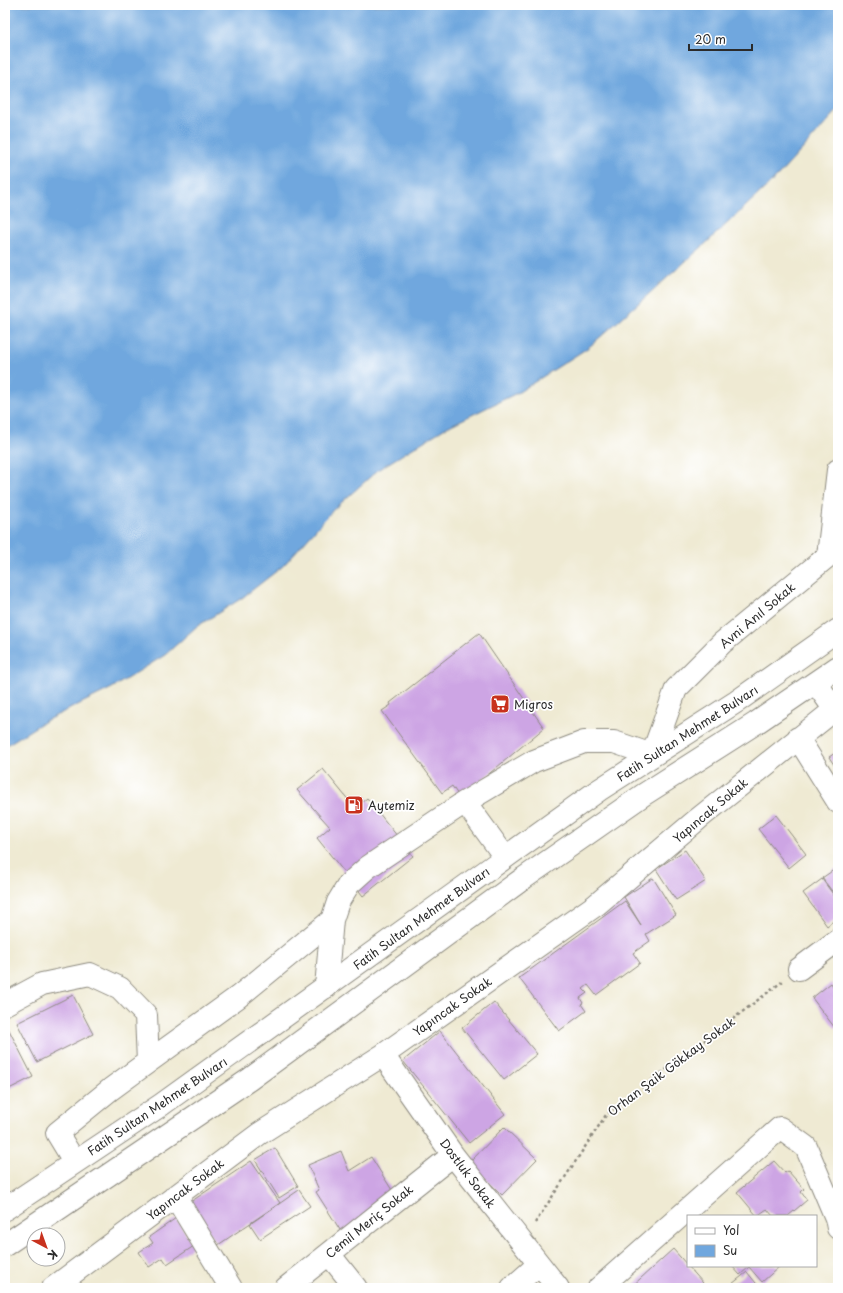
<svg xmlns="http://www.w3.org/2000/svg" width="843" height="1293" font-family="'Playpen Sans',sans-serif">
<rect width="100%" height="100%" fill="#fff"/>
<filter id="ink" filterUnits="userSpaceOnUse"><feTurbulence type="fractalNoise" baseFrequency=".025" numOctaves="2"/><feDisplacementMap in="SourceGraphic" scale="8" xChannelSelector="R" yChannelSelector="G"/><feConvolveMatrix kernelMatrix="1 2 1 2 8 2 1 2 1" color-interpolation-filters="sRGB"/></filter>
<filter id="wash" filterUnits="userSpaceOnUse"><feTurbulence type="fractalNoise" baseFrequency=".012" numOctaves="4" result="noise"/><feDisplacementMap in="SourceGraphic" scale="16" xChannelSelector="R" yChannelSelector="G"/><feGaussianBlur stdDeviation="0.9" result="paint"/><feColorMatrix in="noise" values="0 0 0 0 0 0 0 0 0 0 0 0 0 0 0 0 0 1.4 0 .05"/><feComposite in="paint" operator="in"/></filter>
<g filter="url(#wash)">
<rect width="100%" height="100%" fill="#efead3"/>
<!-- water -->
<path fill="#70a7de" stroke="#4e6984" d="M5 5H838V110L778 176 703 246 589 347 519 392 447 427 379 469 333 510 283 566 242 598 196 627 165 655 112 688 45 721 5 746Z"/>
<g id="blocks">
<!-- building -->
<path fill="#cda5e4" d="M479 633 544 728 460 798 452 786 442 793 382 711 391 705 390 703Z
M838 751V771L829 757Z
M323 769 355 808 367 798 413 856 363 896 317 838 330 827 297 790Z
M776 815 806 854 789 868 758 829Z
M685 850 706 881 676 900 656 869Z
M838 867V899L822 878Z
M653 878 676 915 646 934 650 941 633 953 640 963 596 995 588 985 583 989 587 993 580 998 583 1003 581 1004 586 1011 559 1031 519 978 625 901 641 925 624 897Z
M822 879 838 901V917L827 926 803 893Z
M831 983 838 993V1026L835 1028 812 998Z
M73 995 93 1034 37 1062 17 1023Z
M494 1002 537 1054 504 1080 462 1028Z
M8 1028 33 1077 5 1091V1029Z
M440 1031 505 1114 469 1143 403 1061Z
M504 1127 537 1159 502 1195 469 1163Z
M275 1148 298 1186 279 1198 255 1160Z
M341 1151 349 1171 371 1157 397 1198 342 1233 316 1192 319 1190 308 1165Z
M251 1161 280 1203 218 1245 189 1203Z
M774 1161 785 1173 788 1171 804 1189 801 1192 807 1200 788 1216H773L767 1209 757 1216 737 1192Z
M299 1190 310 1206 260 1239 250 1224Z
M176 1218 194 1246 167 1264 163 1258 149 1267 139 1252 153 1243 149 1237Z
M673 1249 703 1283 697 1288H630Z
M732 1266H780L762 1282 749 1267 740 1275Z
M747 1272 760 1288H727Z"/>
</g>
</g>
<g filter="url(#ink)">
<use href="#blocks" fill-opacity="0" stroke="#8d8a7f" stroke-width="1"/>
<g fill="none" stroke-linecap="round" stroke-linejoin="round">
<defs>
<path id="minor" d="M816 683 835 710
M798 738 838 802
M465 802 505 857
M799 969 838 940
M326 987 332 920 338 902 349 884 368 867 465 802 534 761 584 742H614L652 755 676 689 722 643 828 556 838 470
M5 1004 42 984 90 974 120 988 146 1015 148 1062 111 1089 57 1133 74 1161
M383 1055 453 1155 558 1288
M148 1062 238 997 332 920
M175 1196 231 1288
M329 1254 356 1288
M53 1288 259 1134 383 1055 596 905 698 819 838 707
M286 1288 453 1155
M512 1288 539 1264
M599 1288 780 1128 806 1147 836 1218 838 1228"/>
<path id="major" d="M5 1209 161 1105 599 790 736 702 838 630
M5 1245 250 1079 524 878 643 795 756 723 838 667"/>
</defs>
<!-- minor casing -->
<use href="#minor" stroke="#8d8a7f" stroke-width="24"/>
<!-- major casing -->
<use href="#major" stroke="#8d8a7f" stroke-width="24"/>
<!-- path -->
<path stroke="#8d8a7f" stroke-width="2.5" stroke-dasharray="3 3" stroke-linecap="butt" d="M535 1223 606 1115 783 981"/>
<!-- minor -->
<use href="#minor" stroke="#fff" stroke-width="22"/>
<!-- major -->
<use href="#major" stroke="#fff" stroke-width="22"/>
</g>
</g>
<!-- icons -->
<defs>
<symbol id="supermarket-square" viewBox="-11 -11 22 22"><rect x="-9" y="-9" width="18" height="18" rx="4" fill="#c8321e" stroke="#fff"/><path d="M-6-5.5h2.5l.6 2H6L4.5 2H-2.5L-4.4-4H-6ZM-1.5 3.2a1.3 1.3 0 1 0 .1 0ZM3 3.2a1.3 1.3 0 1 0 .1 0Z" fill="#fff"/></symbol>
<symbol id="fuel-square" viewBox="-11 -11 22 22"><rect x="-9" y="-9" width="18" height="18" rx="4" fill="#c8321e" stroke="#fff"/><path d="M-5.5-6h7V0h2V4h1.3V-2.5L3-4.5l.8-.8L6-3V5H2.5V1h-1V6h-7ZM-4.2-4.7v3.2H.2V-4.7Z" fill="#fff"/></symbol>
</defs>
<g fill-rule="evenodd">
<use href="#supermarket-square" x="489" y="693" width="22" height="22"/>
<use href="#fuel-square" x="343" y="794" width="22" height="22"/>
</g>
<g text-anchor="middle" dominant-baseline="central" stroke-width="3.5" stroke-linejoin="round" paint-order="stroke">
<!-- street labels -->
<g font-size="12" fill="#2b2b2b" stroke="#fff">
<text transform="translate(757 615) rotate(-40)">Avni Anıl Sokak</text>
<text transform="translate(687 733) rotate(-33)">Fatih Sultan Mehmet Bulvarı</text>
<text transform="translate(710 810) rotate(-40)">Yapıncak Sokak</text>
<text transform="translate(421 918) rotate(-36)">Fatih Sultan Mehmet Bulvarı</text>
<text transform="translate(452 1006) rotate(-35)">Yapıncak Sokak</text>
<text transform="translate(671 1066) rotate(-37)">Orhan Şaik Gökkay Sokak</text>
<text transform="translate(157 1106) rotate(-34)">Fatih Sultan Mehmet Bulvarı</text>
<text transform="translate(468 1173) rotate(53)">Dostluk Sokak</text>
<text transform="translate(185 1189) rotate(-37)">Yapıncak Sokak</text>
<text transform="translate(369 1221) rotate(-39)">Cemil Meriç Sokak</text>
</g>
<!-- poi labels -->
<g font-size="12" fill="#2b2b2b" stroke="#fff" text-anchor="start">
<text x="514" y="704">Migros</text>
<text x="368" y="805">Aytemiz</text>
</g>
</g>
<!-- margin -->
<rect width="843" height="1293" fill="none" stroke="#fff" stroke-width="20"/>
<!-- legend -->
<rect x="687" y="1215" width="130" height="52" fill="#ffffff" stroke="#aaaaaa"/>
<rect x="695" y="1228" width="20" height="6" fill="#ffffff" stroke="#aaaaaa"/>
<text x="723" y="1235" font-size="12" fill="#2b2b2b">Yol</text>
<rect x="695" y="1245" width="20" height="12" fill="#70a7de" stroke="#aaaaaa"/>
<text x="723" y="1255" font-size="12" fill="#2b2b2b">Su</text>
<!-- north arrow -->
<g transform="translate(46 1247) rotate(139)"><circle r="19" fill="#ffffff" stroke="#aaaaaa"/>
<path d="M0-3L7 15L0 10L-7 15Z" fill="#c8321e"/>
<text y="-6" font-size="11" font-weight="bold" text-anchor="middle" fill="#2b2b2b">K</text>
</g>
<!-- scale -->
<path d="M689 44v6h63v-6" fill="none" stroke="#2b2b2b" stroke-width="2"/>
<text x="695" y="44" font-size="12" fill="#2b2b2b" stroke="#ffffff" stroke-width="3" paint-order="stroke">20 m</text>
</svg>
